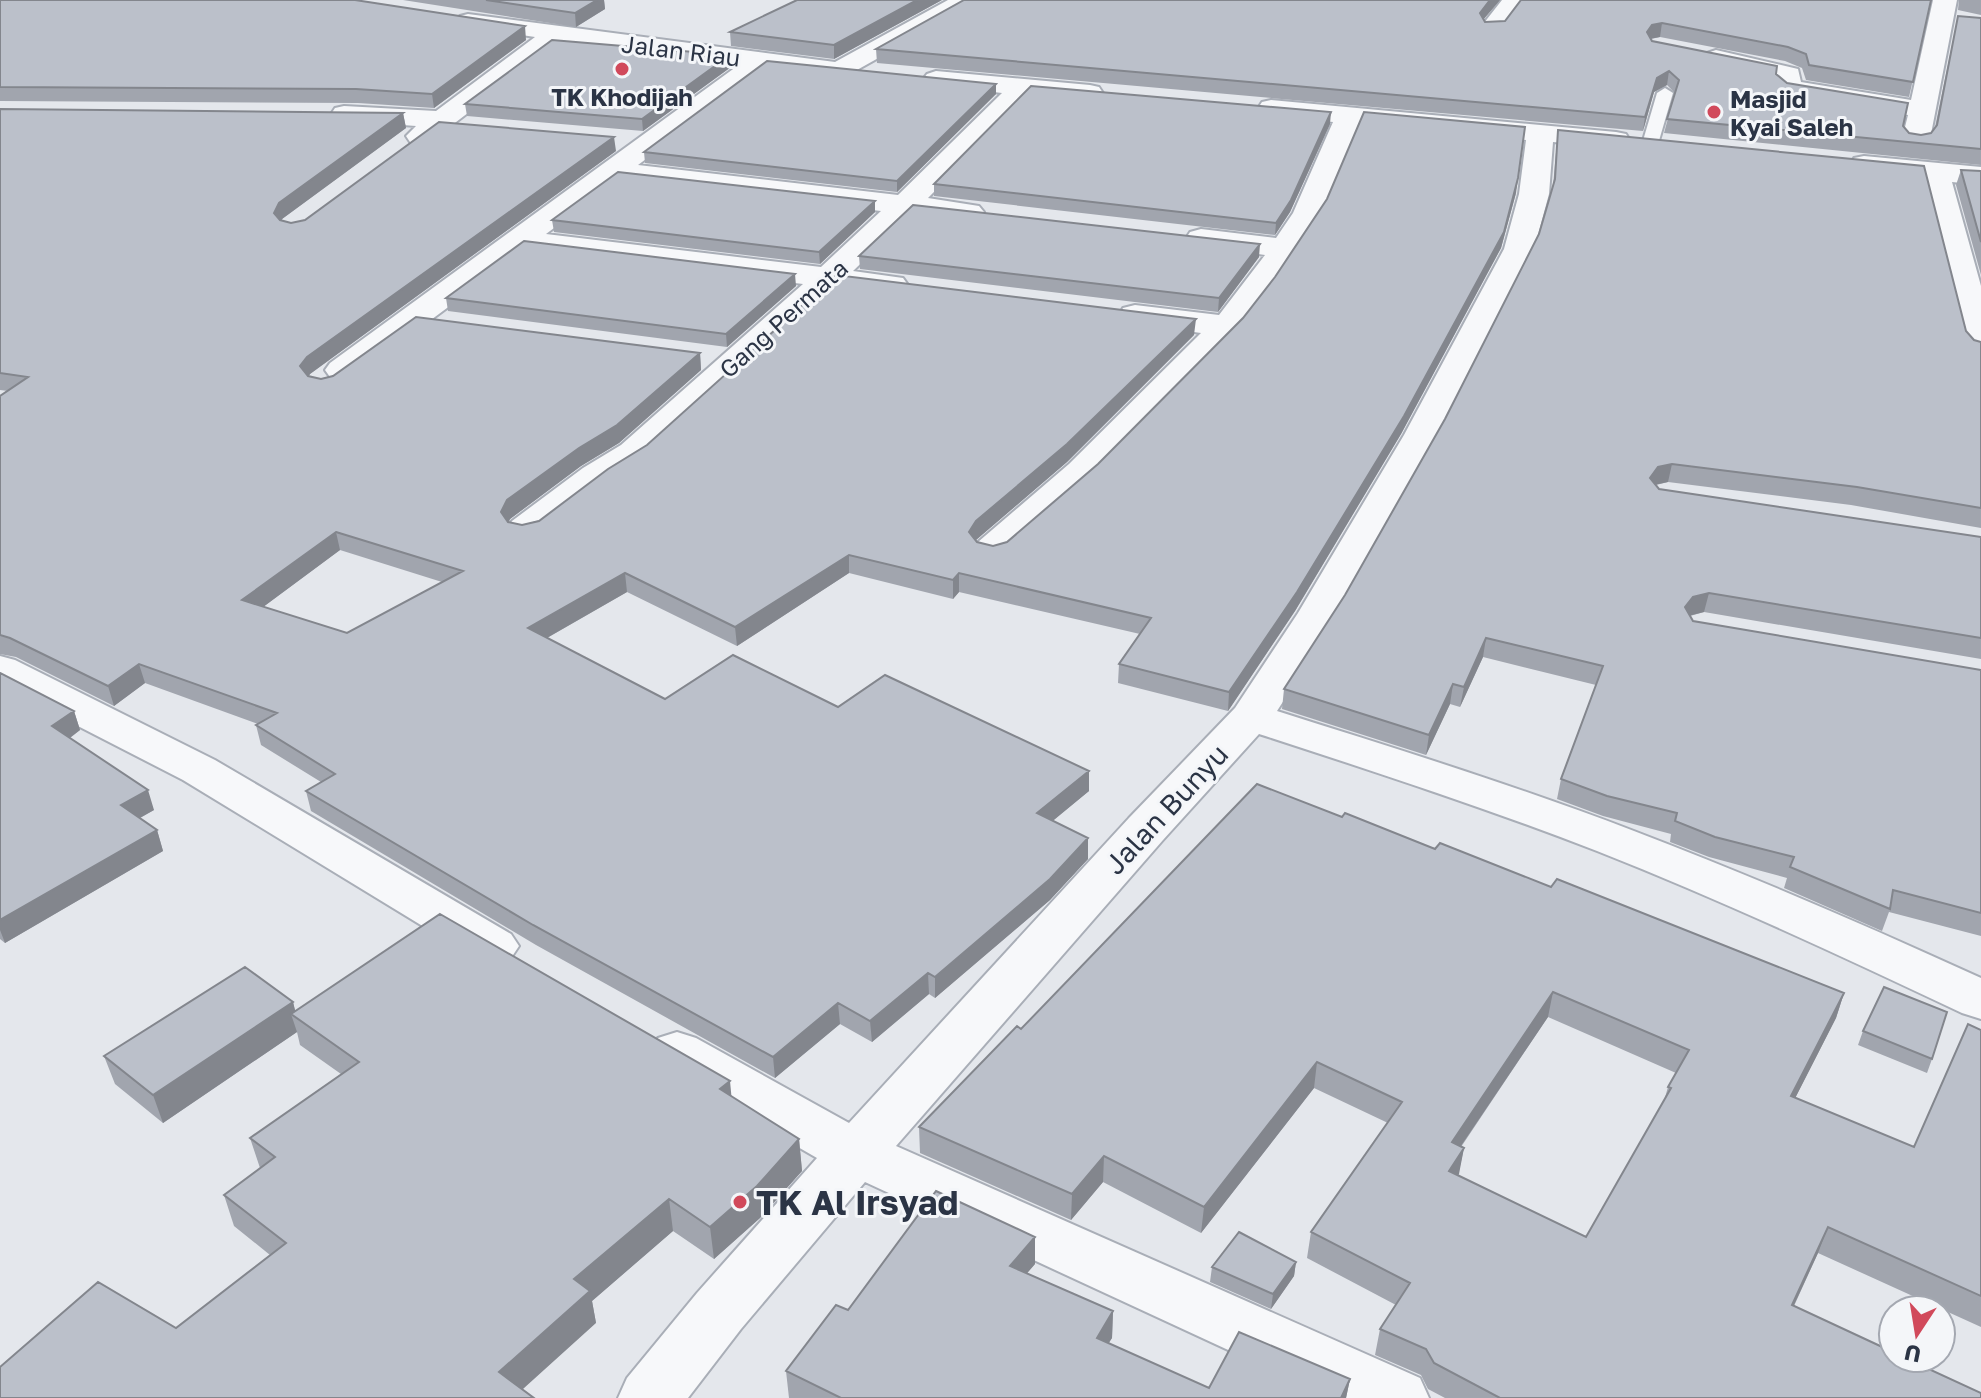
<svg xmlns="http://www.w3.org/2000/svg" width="1981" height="1398" font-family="'Golos Text',sans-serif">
<rect width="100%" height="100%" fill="#e4e7ec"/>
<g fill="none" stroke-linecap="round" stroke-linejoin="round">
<defs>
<path id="lane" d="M1665 88 1673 93 1658 144 1650 149 1644 147 1642 144 1657 93Z"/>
<path id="street" d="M948 0H977L973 5 848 75 839 78 767 68 638 165 898 195 1002 93 927 84 923 79 927 74 936 71 1090 85 1099 87 1103 93 1099 99 1090 101 1029 95 928 198 979 206 984 212 979 218 969 221 912 214 853 271 903 278 908 285 903 292 892 295 836 288 647 461 609 484 540 537 526 541 512 537 507 529 512 521 583 468 621 445 803 284 525 250 354 377 342 380 330 377 325 370 330 363 740 64 562 41 430 142 420 144 410 142 406 136 416 126 335 120 331 114 335 108 344 106 436 111 535 37 460 26 456 21 460 16 468 14 835 62ZM618 180 881 211 821 267 546 234Z
M1502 0H1526L1501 33H1483L1480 28Z
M1933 0H1957L1930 139 1926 145 1916 147 1906 145 1902 139 1908 115 1784 94 1775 86 1776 79 1707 63 1703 58 1707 53 1716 50 1798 69 1801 82 1911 100Z
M1271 100 1616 132 1626 134 1630 140 1626 146 1616 148 1553 142 1549 194 1534 249 1440 435 1340 613 1277 711C1397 749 1517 786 1634 831 1752 876 1867 926 1981 978V1019L1962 1013C1842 956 1721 900 1597 851 1486 808 1373 771 1259 734L1163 840 896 1146 1420 1378 1429 1398H1332L865 1182 741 1329 688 1398H618L627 1378 697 1293 817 1158 658 1066 650 1052 658 1038 677 1032 696 1038 849 1123 1129 818 1235 708 1298 613 1404 435 1504 249 1519 194 1526 140 1359 124 1323 213 1271 292 1239 333 1095 480 1006 558 992 562 978 558 972 550 978 542 1069 464 1201 333 1123 322 1119 315 1123 308 1135 305 1219 315 1265 255 1190 244 1186 238 1190 232 1201 229 1276 238 1293 213 1333 122 1262 114 1258 108 1262 102Z
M1864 156 1981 167V185L1952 182 1981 286V357L1969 354 1964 347 1922 179 1854 170 1850 164 1854 158Z
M0 656 15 660 215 760 511 934 519 946 511 958 493 964 475 958 183 780 0 686Z"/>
</defs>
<!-- lane casing -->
<use href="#lane" stroke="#a9aeb7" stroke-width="4"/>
<!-- street casing -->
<use href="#street" stroke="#a9aeb7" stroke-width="4"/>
<!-- lane -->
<use href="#lane" fill="#f7f8fa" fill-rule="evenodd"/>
<!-- street -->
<use href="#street" fill="#f7f8fa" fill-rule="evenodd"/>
</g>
<!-- wall -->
<path fill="#a1a5ae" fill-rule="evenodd" d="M0 0 526 40 434 108 358 103 0 101Z
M403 0H604L605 9 576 27Z
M942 0 834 59 731 46 730 32Z
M964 0H1500L1483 19 1485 22 1931 0 1909 97 1806 80 1802 68 1785 61 1660 37 1651 39 1652 41 1776 74 1787 83 1903 126 1909 133 1921 135 1931 133 1935 127 1958 16 1981 18V165L1664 133 1675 93 1667 85 1654 92 1643 131 877 63 876 49Z
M1959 0H1981V15L1958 10Z
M731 67 643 131 467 116 465 104Z
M996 84V94L897 192 645 163 644 152Z
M0 109 403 113 406 128 282 219 281 221 291 223 616 151 310 374 309 376 321 379 700 353 701 370 619 443 581 466 510 519 509 522 522 525 1194 335 1067 462 976 540 977 542 993 546 1007 542 1516 193 1501 248 1401 434 1295 611 1228 711 1118 683 1119 664 1140 634 959 592 953 599 849 573 737 646 627 592 547 638 665 699 838 707 1089 771V791L1052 821 1088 859 1050 900 935 998 929 994 872 1042 840 1024 775 1078 536 945 311 811 306 791 321 782 261 745 256 725 258 724 145 683 114 706 16 657 0 654V396L8 391 0 390ZM340 550 442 582 347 633 263 607Z
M1330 124 1290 212 1275 235 934 196V184Z
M1558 130 1966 331 1974 340 1981 342V528L1851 505 1668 482 1656 485 1659 489 1981 537V659L1704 612 1690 616 1693 621 1981 670V936L1889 912 1882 931 1784 888 1787 878 1709 857 1670 842 1671 834 1603 816 1557 799 1561 779 1596 685 1483 657 1460 707 1450 704 1426 755 1282 709 1284 689 1345 595 1445 419 1539 234 1553 186Z
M1961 170 1981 171V275L1956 185Z
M875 212 820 264 554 232 552 220Z
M859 256 1259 257 1218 312 860 269Z
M796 286 727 347 448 311 446 298Z
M0 673 74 711 80 730 70 738 154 810 140 818 157 830 163 851 5 943 0 939Z
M1342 817 1551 887 1844 993 1836 1018 1795 1098 1914 1147 1981 1030V1327L1818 1253 1794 1306 1981 1398H1445L1428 1389 1421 1375 1375 1355 1380 1329 1396 1305 1307 1258 1311 1232 1388 1123 1314 1088 1201 1233 1103 1182 1071 1220 920 1153 919 1127 1021 1029ZM1548 1017 1676 1073 1668 1087 1664 1101 1586 1237 1458 1175 1464 1148 1461 1147Z
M293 1002 295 1011 731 1096 799 1139 802 1171 760 1218 714 1259 673 1231 592 1301 596 1323 176 1328 270 1255 234 1226 224 1195 260 1168 250 1138 341 1074 300 1045 297 1032 163 1123 115 1084 104 1056Z
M1863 1031 1932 1059 1927 1073 1858 1045Z
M1296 1262 1294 1276 1271 1309 1210 1282 1212 1267Z
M1035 1264 1027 1273 1113 1311 1112 1338 1108 1343 1209 1388 1350 1379 1346 1398H789L786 1371 848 1310Z"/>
<!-- shaded-wall -->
<path fill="#83868d" d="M597 0H604L605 9 576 27 575 13Z
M917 0H942L834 59V45Z
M1490 0H1500L1478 26 1480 13Z
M1662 23 1660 37 1649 39 1647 32 1652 25Z
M525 26 526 40 434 108 432 94Z
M730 55 731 67 643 131 642 119Z
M1669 71 1667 85 1654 92 1643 131 1645 117 1657 78Z
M996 84V94L897 192V181Z
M1331 112 1330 124 1290 212 1275 235 1276 223Z
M403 113 406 128 282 219 278 229 274 213 279 203Z
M614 137 616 151 310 374 304 383 300 366 307 357Z
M1518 178 1516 193 1501 248 1401 434 1295 611 1228 711 1229 692Z
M875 201V212L820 264 819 252Z
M1260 244 1259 257 1218 312 1219 298Z
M795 274 796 286 727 347 726 334Z
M1196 319 1194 335 1067 462 976 540 969 550V532L976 521Z
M700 353 701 370 619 443 581 466 510 519 504 531 501 512 507 500Z
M1672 464 1668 482 1654 485 1650 478 1658 467Z
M336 532 340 550 247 619 242 600Z
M849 555V573L737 646 735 627Z
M625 573 627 592 531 647 528 628Z
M959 573V592L953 599V580Z
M1709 593 1704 612 1688 616 1685 607 1693 597Z
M1486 638 1483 657 1460 707 1464 687Z
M139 664 145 683 114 706 108 686Z
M1453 684 1450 704 1426 755 1429 735Z
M74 711 80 730 59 746 52 726Z
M1089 771V791L1037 834V813Z
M148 790 154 810 127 825 121 805Z
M157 830 163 851 5 943 0 930V920Z
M1088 838V859L1050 900 935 998V977Z
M928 973 929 994 872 1042 870 1021Z
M1553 992 1548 1017 1446 1168 1452 1142Z
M1844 993 1836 1018 1783 1122 1791 1096Z
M293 1002 297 1018 291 1014 297 1032 163 1123 153 1095Z
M838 1003 840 1024 775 1078 773 1057Z
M1317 1062 1314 1088 1201 1233 1204 1207Z
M730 1081 733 1113 720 1089Z
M799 1139 802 1171 760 1218 714 1259 710 1227Z
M1464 1148 1459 1174 1444 1197 1449 1171Z
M1104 1156 1103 1182 1071 1220 1072 1194Z
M669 1199 673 1231 592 1301 596 1323 513 1398 499 1372 574 1279Z
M1828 1227 1818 1253 1782 1331 1792 1305Z
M1035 1237V1264L1010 1293V1266Z
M1296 1262 1294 1276 1271 1309 1273 1294Z
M1113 1311 1112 1338 1095 1365 1097 1338Z
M1350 1379 1346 1398H1341Z"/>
<!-- building -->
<path fill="#bbc0ca" stroke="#83868d" stroke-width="2" fill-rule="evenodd" d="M0 0H355L525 26 432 94 356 89 0 87Z
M486 0H597L575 13Z
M797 0H917L834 45 730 32Z
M964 0H1490L1480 13 1485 22 1505 21 1521 0H1931L1913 82 1809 65 1806 54 1788 47 1662 23 1652 25 1647 32 1652 41 1777 66 1776 74 1787 83 1908 103 1903 126 1909 133 1921 135 1931 133 1937 125 1958 16 1981 18V149L1667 119 1679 80 1669 71 1657 78 1645 117 876 49Z
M552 40 730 55 642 119 465 104Z
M767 61 996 84 897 181 644 152Z
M1031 86 1331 112 1291 200 1276 223 934 184Z
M0 109 403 113 279 203 274 213 280 220 291 223 305 220 439 122 614 137 307 357 300 366 308 376 321 379 333 376 416 317 700 353 617 425 579 448 507 500 501 512 508 522 522 525 539 521 608 469 647 445 836 275 1196 319 1067 444 976 521 969 532 977 542 993 546 1007 542 1098 464 1243 318 1275 277 1327 199 1364 112 1525 127 1518 178 1504 232 1404 416 1297 592 1229 692 1119 664 1151 618 959 573 953 580 849 555 735 627 625 573 528 628 665 699 733 655 838 707 885 675 1089 771 1037 813 1088 838 1050 879 935 977 928 973 870 1021 838 1003 773 1057 533 925 306 791 335 774 256 725 277 713 139 664 108 686 10 638 0 635V396L28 377 0 373ZM336 532 463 571 347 633 242 600Z
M1558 130 1924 166 1966 331 1974 340 1981 342V508L1857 487 1672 464 1658 467 1650 478 1659 489 1981 537V638L1709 593 1693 597 1685 607 1693 621 1981 670V913L1893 890 1890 909 1790 867 1794 857 1715 837 1675 821 1677 813 1607 796 1561 779 1603 666 1486 638 1464 687 1453 684 1429 735 1284 689 1345 595 1445 419 1539 234 1555 179Z
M1961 170 1981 171V242Z
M618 172 875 201 819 252 552 220Z
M913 205 1260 244 1219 298 859 256Z
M524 241 795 274 726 334 446 298Z
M0 673 74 711 52 726 148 790 121 805 157 830 0 920Z
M1257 784 1342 817 1345 813 1435 849 1440 843 1551 887 1557 879 1844 993 1791 1096 1914 1147 1968 1024 1981 1030V1296L1828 1227 1792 1305 1893 1352V1358H1905L1981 1393V1398H1500L1434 1363 1426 1349 1380 1329 1410 1283 1311 1232 1402 1102 1317 1062 1204 1207 1104 1156 1072 1194 919 1127 1017 1026 1021 1029ZM1553 992 1689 1050 1668 1087 1671 1088 1586 1237 1449 1171 1464 1148 1452 1142Z
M440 914 730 1081 720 1089 799 1139 757 1186 710 1227 669 1199 574 1279 590 1291 499 1372 534 1398H0V1367L98 1282 176 1328 286 1243 224 1195 275 1157 250 1138 359 1062 291 1014Z
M245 967 293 1002 153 1095 104 1056Z
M1884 987 1947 1012 1932 1059 1863 1031Z
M936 1191 1035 1237 1010 1266 1113 1311 1097 1338 1209 1388 1239 1332 1350 1379 1341 1398H841L786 1371 836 1305 848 1310Z
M1239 1232 1296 1262 1273 1294 1212 1267Z"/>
<!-- markers -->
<g fill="#d1495b" stroke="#f4f6f9" stroke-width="3">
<circle cx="622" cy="69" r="8"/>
<circle cx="1714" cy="112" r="8"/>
<circle cx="740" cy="1202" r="8"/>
</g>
<g text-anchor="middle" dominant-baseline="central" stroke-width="6" stroke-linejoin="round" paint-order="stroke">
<!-- far-street labels -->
<g font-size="24" fill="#2b3445" stroke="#f4f6f9">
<text transform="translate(681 50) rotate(7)">Jalan Riau</text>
<text transform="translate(783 318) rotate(-42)">Gang Permata</text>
</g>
<!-- far-poi labels -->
<g font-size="24" font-weight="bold" fill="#2b3445" stroke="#f4f6f9">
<text x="622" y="96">TK Khodijah</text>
<text x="1730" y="98" text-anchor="start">Masjid<tspan x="1730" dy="28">Kyai Saleh</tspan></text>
</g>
<!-- street labels -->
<g font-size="28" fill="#2b3445" stroke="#f4f6f9">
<text transform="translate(1166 809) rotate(-47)">Jalan Bunyu</text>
</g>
<!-- near-poi labels -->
<g font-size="34" font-weight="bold" fill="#2b3445" stroke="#f4f6f9" text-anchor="start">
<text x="756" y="1202">TK Al Irsyad</text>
</g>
</g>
<!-- north arrow -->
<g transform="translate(1917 1334) rotate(192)"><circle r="38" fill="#f4f6f9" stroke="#a4a8b1" stroke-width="2"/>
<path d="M0-6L14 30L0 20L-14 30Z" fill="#d1495b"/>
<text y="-12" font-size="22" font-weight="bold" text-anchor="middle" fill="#2b3445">U</text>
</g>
</svg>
